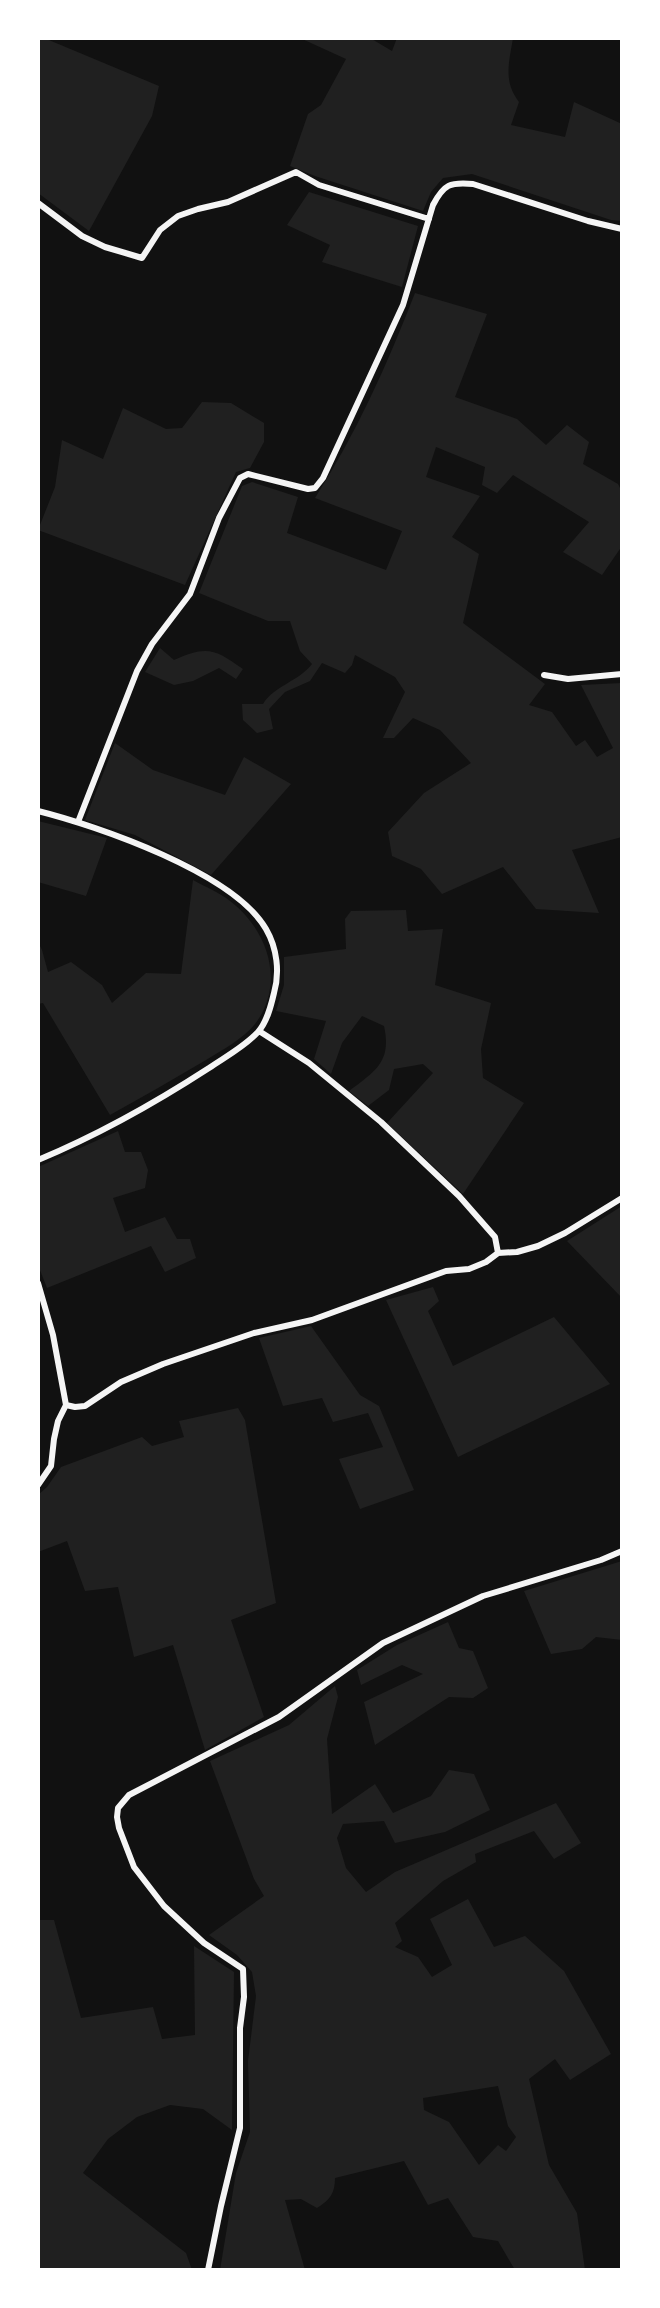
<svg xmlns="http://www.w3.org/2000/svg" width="660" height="2308" font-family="Arial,sans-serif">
<rect width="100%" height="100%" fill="#111"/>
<!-- green -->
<path fill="#202020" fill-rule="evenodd" d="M38 38H44L159 86 152 116 89 231 38 193Z
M300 38H370L392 51 397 38H513C509 63 503 81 519 102L511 125 565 137 574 102 622 124V221L611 220 472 174 443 178 431 192 423 211 315 176 290 166 308 114 321 105 346 59Z
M309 192 418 226 402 287 322 262 330 245 287 225Z
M415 293 487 314 455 397 517 419 546 445 567 425 589 442 583 464 618 484 622 492V546L602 575 563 552 589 522 513 475 497 493 482 485 485 467 436 447 426 477 480 496 452 537 479 554 463 623 545 684 529 705 552 712 576 746 585 740 597 757 613 748 581 685 622 683V837L572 850 599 913 536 909 503 867 442 894 421 869 392 856 388 832 424 793 471 763 440 730 413 718 394 738H383L405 692 395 677 355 655 352 665 345 673 322 663 310 681 285 692 269 709 273 729 257 733 243 720 242 704H263C275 685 298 682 312 664L300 651 290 621H268L199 593 242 486 252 482 298 497 287 533 386 570 402 531 315 498C356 434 387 365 415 293Z
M202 402 231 403 264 423V442L250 468 236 472 185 585 38 530 55 487 62 440 103 459 123 408 166 429 182 428Z
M160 648 174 660C207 645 215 649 243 669L236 679 219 668 193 681 174 685 145 672Z
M115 743 153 770 225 795 244 757 291 784 211 875 135 835 85 820Z
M38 821 107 838 86 896 38 882Z
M193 880C205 887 219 892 230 901 268 930 286 983 255 1024 243 1039 222 1050 206 1060 174 1079 142 1097 110 1115L43 1003 38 1004V942L42 950 48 972 71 962 102 985 112 1003 146 973 181 974Z
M406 910 408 931 443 929 435 985 491 1003 481 1049 483 1078 524 1103 463 1194 387 1123 433 1073 423 1064 394 1069 389 1090 368 1106 349 1091C375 1071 392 1062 384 1026L362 1016 342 1043 331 1074 314 1059 326 1021 276 1011 284 985V957L346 949 345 919 351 911Z
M118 1131 125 1152H141L148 1170 145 1188 113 1198 125 1232 165 1217 177 1239H190L196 1258 165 1272 151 1246 47 1288 38 1265V1167Z
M622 1206V1298L567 1241Z
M433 1287 439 1301 428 1311 453 1366 554 1317 610 1384 458 1457 386 1300Z
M311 1326 360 1395 379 1406 414 1490 360 1509 339 1459 383 1447 368 1413 333 1422 322 1398 283 1406 259 1338Z
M238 1408 245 1420 276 1603 231 1620 264 1717 205 1750 173 1645 134 1657 118 1587 85 1591 67 1541 38 1552V1495L47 1487 61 1467 142 1437 152 1446 184 1437 179 1421Z
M622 1561V1640L596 1637 582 1649 551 1654 524 1591Z
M448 1622 459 1648 473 1651 488 1688 473 1698 449 1697 375 1745 364 1702 423 1674 402 1665 361 1685 357 1670 397 1645Z
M335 1686 338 1697 327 1739 332 1814 375 1784 393 1813 431 1796 449 1770 474 1774 490 1810 445 1832 395 1843 384 1821 343 1824 337 1838 346 1868 366 1892 395 1872 556 1803 581 1843 554 1859 534 1831 475 1854 476 1862 443 1881 395 1923 402 1941 395 1947 418 1957 432 1977 452 1965 430 1919 468 1899 494 1947 525 1936 564 1971 611 2054 570 2080 555 2059 529 2079 549 2165 577 2213 585 2270H515L498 2241 473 2237 448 2198 428 2205 404 2161 335 2178C335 2193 330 2200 317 2208L301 2199 285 2200 305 2270H220L236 2173 250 2132 248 2061 256 1996 252 1972 237 1955 209 1935 264 1896 254 1879 210 1761 289 1725ZM498 2086 508 2126 516 2137 506 2151 498 2145 479 2165 449 2122 424 2110 423 2098Z
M38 1920H54L81 2018 153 2007 162 2039 195 2035 194 1946 234 1972 232 2130 203 2109 170 2105 137 2117 108 2139 83 2173 186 2253 192 2270H38Z"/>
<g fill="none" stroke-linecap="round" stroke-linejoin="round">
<!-- minor -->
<path stroke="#f5f5f5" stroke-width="6" d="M38 203 82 236 105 247 142 258 160 230 178 216 198 209 228 202 296 172 319 185 429 219
M544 675 568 679 622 674
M38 811C98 826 234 873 266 929 277 948 280 972 274 993 271 1006 267 1022 258 1032 244 1047 225 1057 209 1068 155 1103 98 1135 38 1160
M78 822 137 671 152 644 190 594 219 518 240 478 248 474 308 489 315 488 323 478 403 305 433 205C444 184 450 182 473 184L588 221 622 229
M259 1031 309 1063 381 1122 459 1196 495 1237 498 1253
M38 1283 53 1335 66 1405 58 1421 54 1439 51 1466 38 1485
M66 1405 75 1407 85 1406 121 1382 163 1364 254 1333 312 1320 446 1271 469 1269 486 1262 498 1253 517 1252 538 1246 565 1233 622 1198
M208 2270 221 2206 240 2128V2028L244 1997 243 1969 204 1943 164 1906 134 1867 119 1828 117 1817 118 1808 129 1795 279 1717 383 1643 483 1596 601 1560 622 1551"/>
</g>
<!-- border -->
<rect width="660" height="2308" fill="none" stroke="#ffffff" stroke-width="80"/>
</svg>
